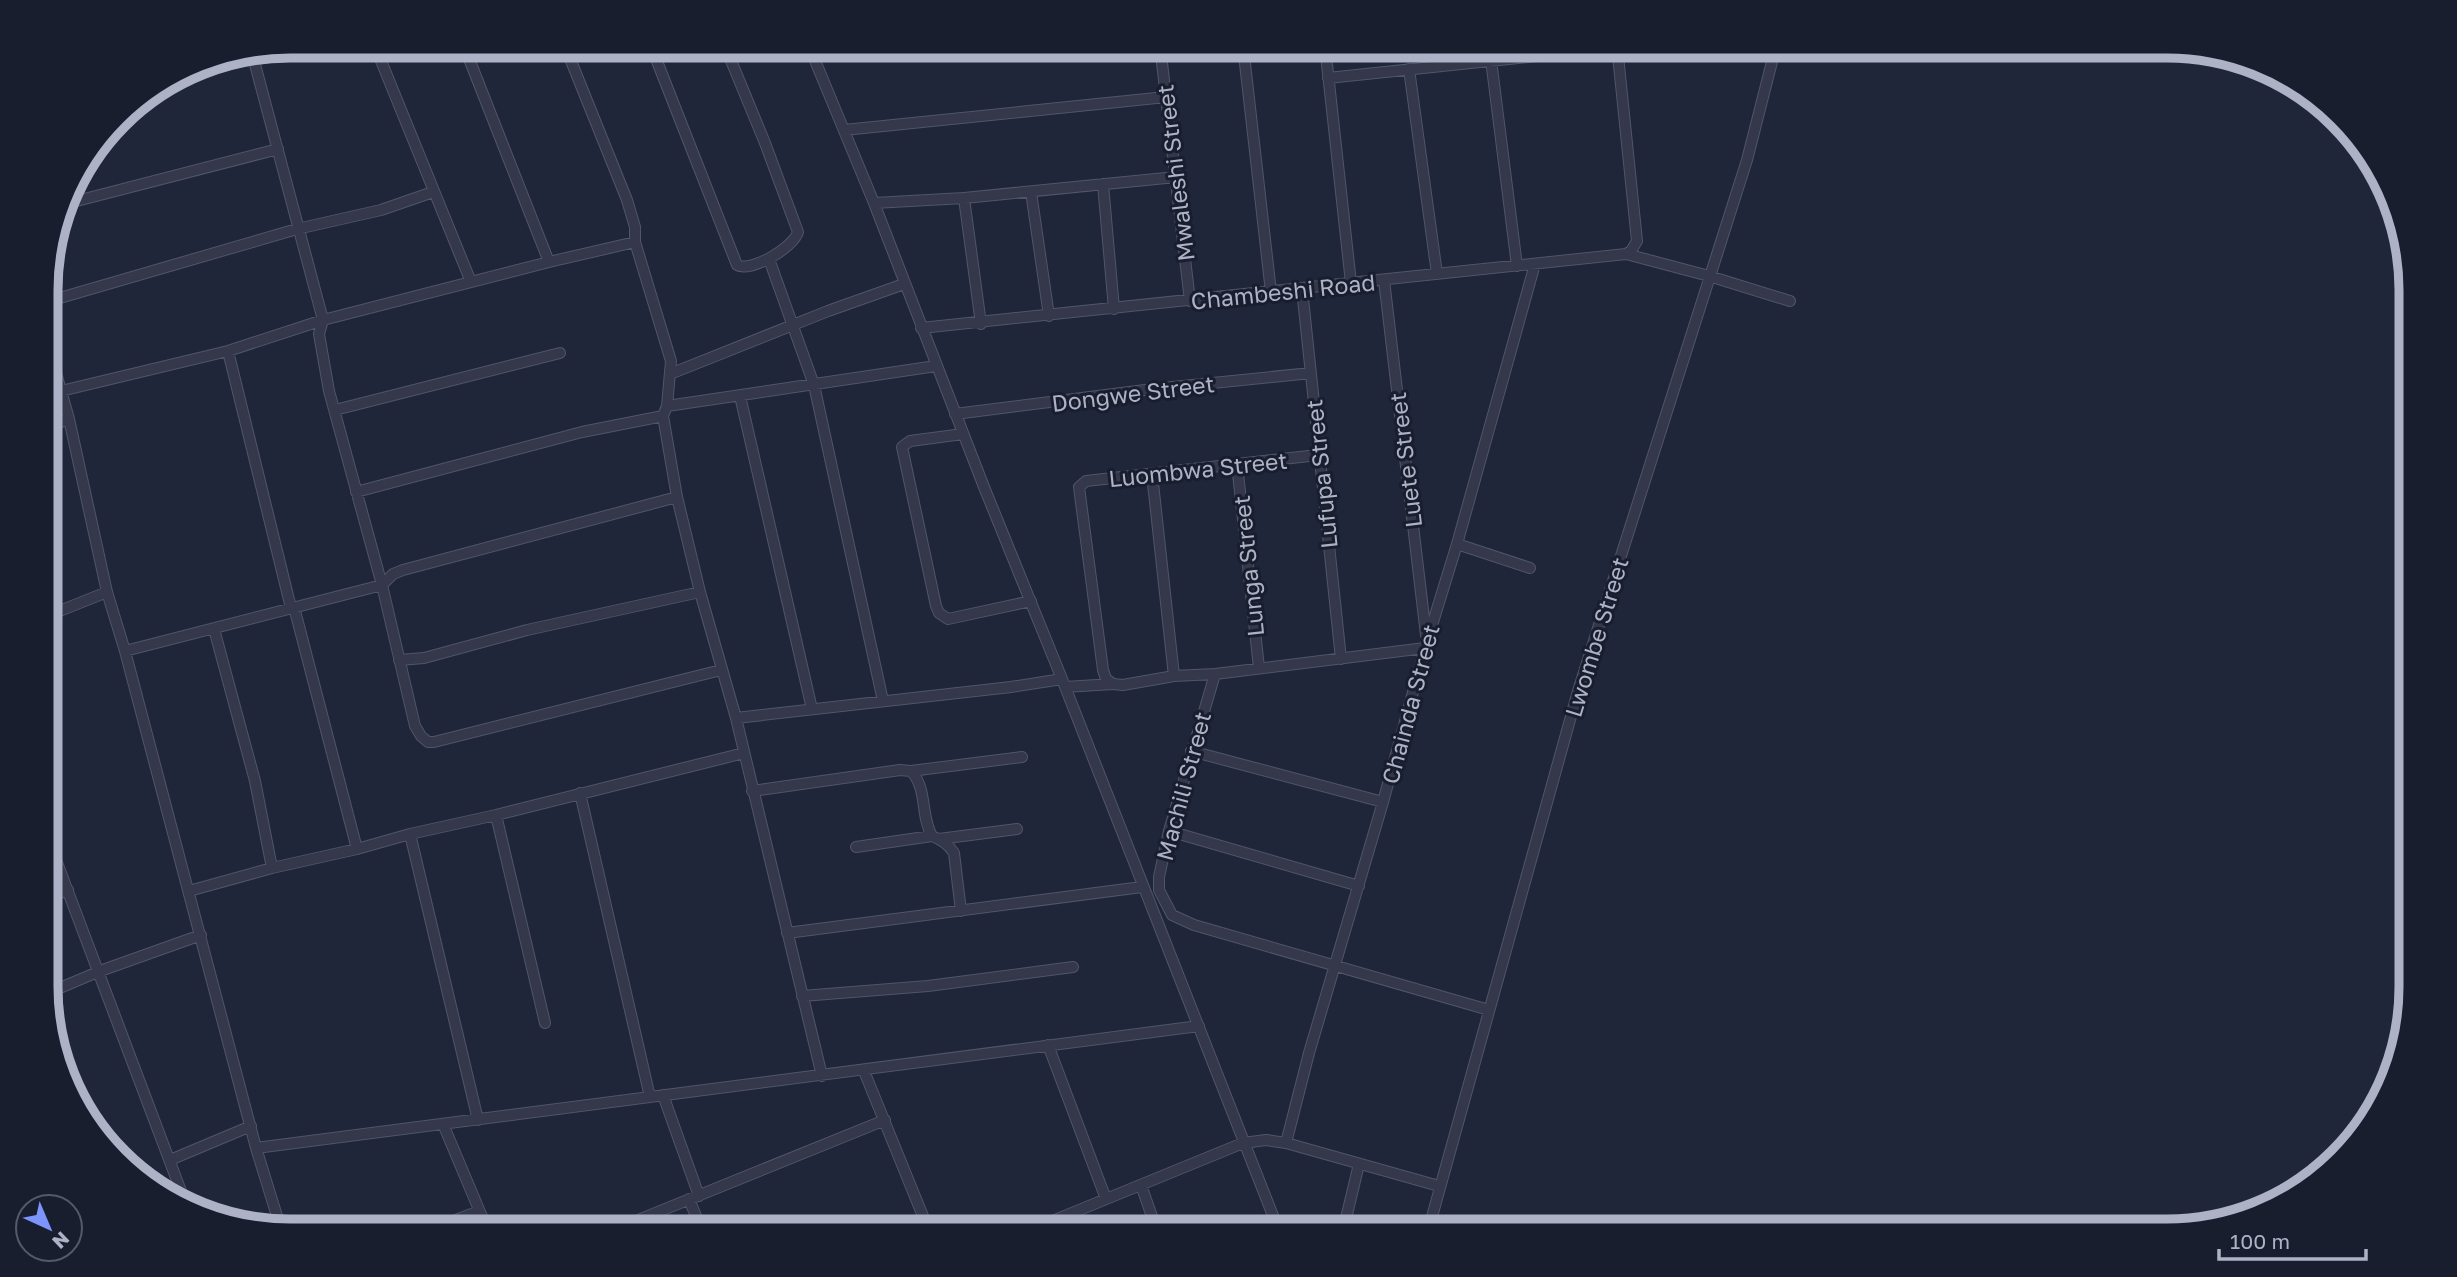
<svg xmlns="http://www.w3.org/2000/svg" width="2457" height="1277" font-family="'Golos Text',sans-serif">
<rect width="100%" height="100%" fill="#20263a"/>
<g fill="none" stroke-linecap="round" stroke-linejoin="round">
<defs>
<path id="minor" d="M375 46 471 282
M464 46 549 262
M565 46 627 200 635 227V242L671 361 667 406 663 416 677 497 700 592 736 718 822 1076
M651 46 737 265C751 273 794 247 798 232L765 143 725 46
M809 46 874 203 984 487 1062 679 1279 1231
M1160 46 1190 301
M1243 46 1271 292
M1325 46 1351 283
M810 47 828 46
M252 53 323 320 319 334 329 391 382 585 415 726 421 736 428 742H434L721 670
M1491 60 1517 266
M1409 69 1437 274
M1328 78 1632 46
M844 130 1166 97
M1103 184 1114 309
M1031 192 1049 316
M964 198 981 324
M874 203 964 198 1176 177
M65 204 278 149
M1626 254 1709 276 1790 301
M769 259 814 385 883 701
M1384 280 1426 635
M1302 289 1341 659
M46 302 297 229 381 210 433 192
M921 328 1626 254 1631 251 1637 241 1617 46
M46 338 69 419 107 592 125 651 256 1148 281 1229
M228 351 291 608
M670 374 828 311 904 284
M61 391 228 351 323 320 549 262 635 242
M740 396 812 709
M667 406 936 366
M335 410 560 353
M955 414 1153 389 1311 373
M46 427 69 419
M963 434 910 441 902 447 936 606 939 613 948 619 1031 601
M1318 455 1086 481 1079 487 1103 670 1106 679 1113 684 1123 685 1174 676 1215 674 1425 648
M1237 464 1259 668
M1152 474 1174 676
M356 492 582 432 663 416
M1457 544 1530 568
M294 607 357 849
M47 616 107 592
M214 629 255 781 272 868
M125 651 382 585 393 574 403 570 677 497
M399 660 424 658 527 630 700 592
M1215 674 1169 831 1159 877V890L1172 915 1194 925 1489 1010
M1065 687 1113 684
M736 718 1011 687 1062 679
M1191 751 1383 802
M911 771C928 789 920 815 932 836
M752 791 900 770 911 771 1022 757
M580 793 650 1097
M496 815 545 1023
M1169 831 1359 886
M410 834 478 1120
M47 836 187 1207
M939 839 1017 829
M856 847 932 836C942 840 948 844 954 853L961 911
M189 891 272 868 357 849 410 834 496 815 744 753
M47 898 68 890
M787 933 1142 887
M48 993 100 971 201 935
M802 996 928 986 1073 967
M1048 1045 1106 1199
M864 1071 929 1231
M663 1095 699 1196
M443 1124 488 1231
M1286 1143 1309 1053 1383 802 1425 648 1457 544 1535 264
M256 1148 1199 1026
M170 1160 251 1126
M1141 1185 1157 1231
M689 1199 702 1231
M427 1231 479 1211
M611 1231 885 1120
M1028 1231 1243 1143 1266 1140 1286 1143 1439 1186
M1343 1231 1359 1164
M1428 1231 1578 691 1747 160 1776 46"/>
</defs>
<!-- minor casing -->
<use href="#minor" stroke="#515568" stroke-width="12"/>
<!-- minor -->
<use href="#minor" stroke="#34384a" stroke-width="10"/>
</g>
<g text-anchor="middle" dominant-baseline="central" stroke-width="6" stroke-linejoin="round" paint-order="stroke">
<!-- street labels -->
<g font-size="23" fill="#aeb2c6" stroke="#191e2e">
<text transform="translate(1175 173) rotate(-97)">Mwaleshi Street</text>
<text transform="translate(1283 291) rotate(-6)">Chambeshi Road</text>
<text transform="translate(1133 393) rotate(-7)">Dongwe Street</text>
<text transform="translate(1405 460) rotate(-97)">Luete Street</text>
<text transform="translate(1198 469) rotate(-6)">Luombwa Street</text>
<text transform="translate(1321 474) rotate(-96)">Lufupa Street</text>
<text transform="translate(1248 566) rotate(-96)">Lunga Street</text>
<text transform="translate(1596 637) rotate(-73)">Lwombe Street</text>
<text transform="translate(1410 704) rotate(-75)">Chainda Street</text>
<text transform="translate(1183 786) rotate(-75)">Machili Street</text>
</g>
</g>
<!-- crop -->
<path d="M0 0H2457V1277H0ZM290 58H2167A232 232 0 0 1 2399 290V987A232 232 0 0 1 2167 1219H290A232 232 0 0 1 58 987V290A232 232 0 0 1 290 58Z" fill="#191e2e" fill-rule="evenodd"/>
<path fill="none" stroke="#aeb2c6" stroke-width="9" d="M290 58H2167A232 232 0 0 1 2399 290V987A232 232 0 0 1 2167 1219H290A232 232 0 0 1 58 987V290A232 232 0 0 1 290 58Z"/>
<!-- north arrow -->
<g transform="translate(49 1228) rotate(136)"><circle r="33" fill="#191e2e" stroke="#55596b" stroke-width="2"/>
<path d="M0-5L12 26L0 18L-12 26Z" fill="#7d94fc"/>
<text y="-10" font-size="19" font-weight="bold" text-anchor="middle" fill="#aeb2c6">N</text>
</g>
<!-- scale -->
<path d="M2219 1249v10h147v-10" fill="none" stroke="#aeb2c6" stroke-width="3.5"/>
<text x="2230" y="1249" font-size="21" fill="#aeb2c6" stroke="#191e2e" stroke-width="5" paint-order="stroke">100 m</text>
</svg>
